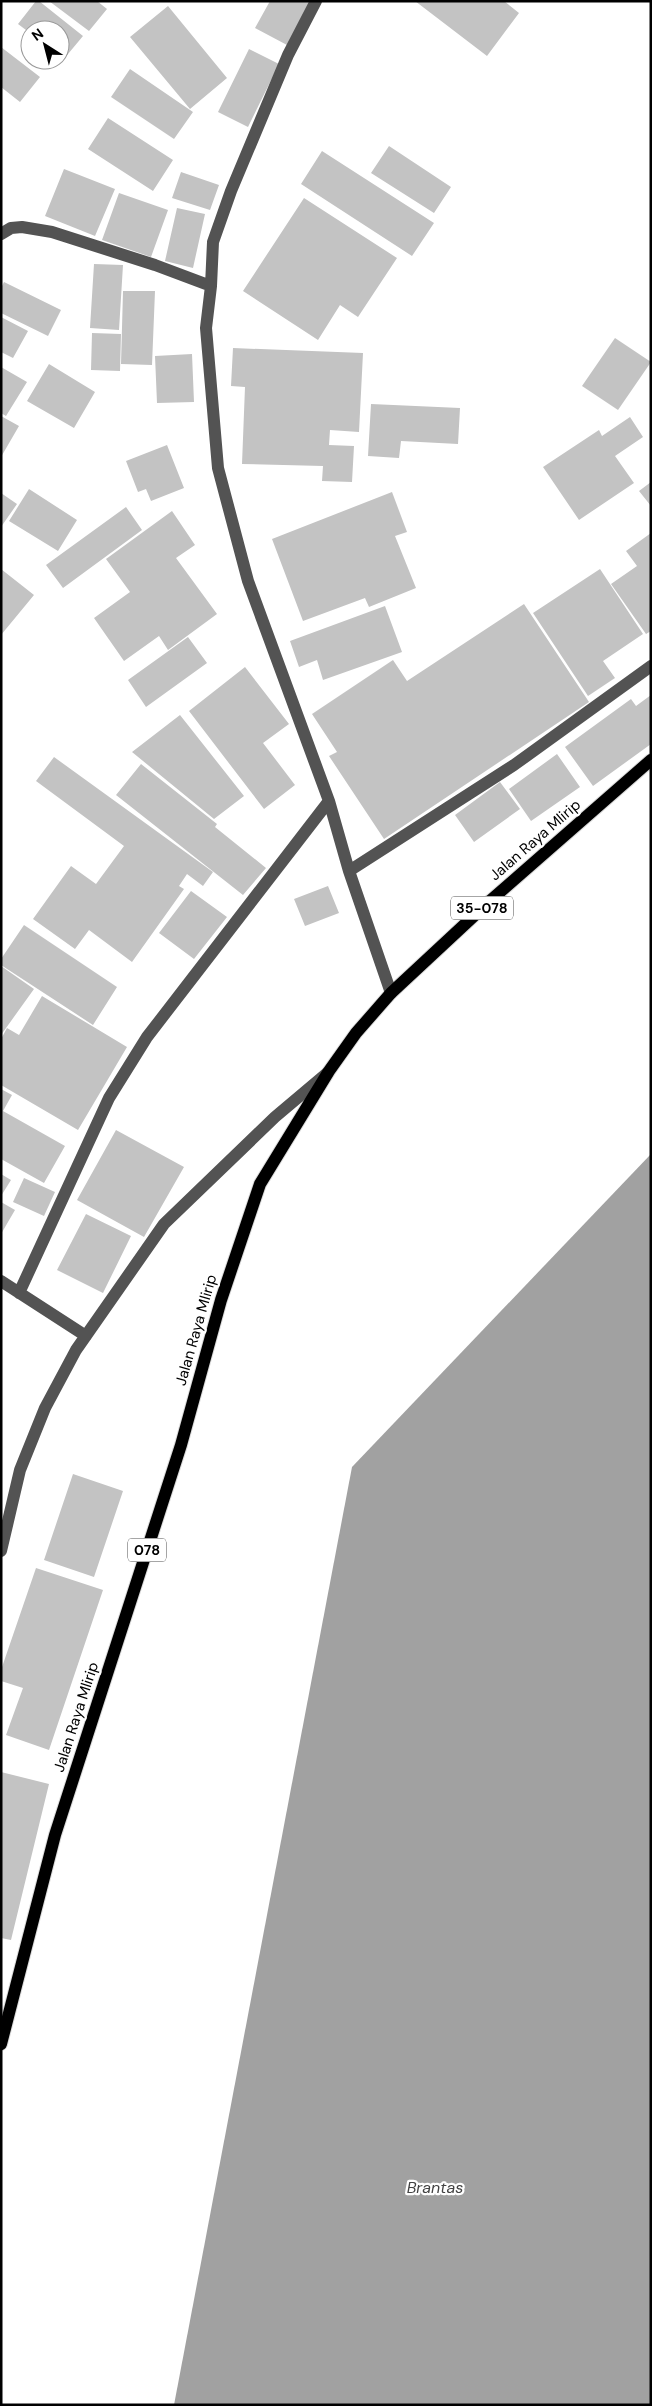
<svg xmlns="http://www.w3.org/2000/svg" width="652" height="2406" font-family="'DM Sans',sans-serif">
<rect width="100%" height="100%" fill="#fff"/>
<!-- water -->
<path fill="#a1a1a1" d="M651 1154V2405H174L352 1467Z"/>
<!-- building -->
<path fill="#c3c3c3" d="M36 1H39L83 36 63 60 60 57V30H30V33L18 24Z
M49 1H97L107 9 89 31Z
M270 1H311L287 45 255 28Z
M415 1H504L519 13 487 56Z
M168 6 227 78 190 109 130 37Z
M1 47 40 77 20 102 1 87Z
M249 49 279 64 248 127 218 112Z
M130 69 193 112 174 139 111 97Z
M108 118 173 160 153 191 88 149Z
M389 146 451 187 434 213 371 173Z
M322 151 434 223 412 256 301 184Z
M64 169 115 189 95 236 45 216Z
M181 172 219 185 210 210 172 198Z
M119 193 168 210 151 257 102 240Z
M304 198 397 258 358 317 340 305 318 340 243 291Z
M177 208 205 214 193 268 165 261Z
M94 264 123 265 119 330 90 328Z
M4 282 61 310 48 336 1 313V288Z
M123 291H155L152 365 121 364Z
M1 317 28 331 13 358 1 352Z
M92 333 121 334 120 371 91 370Z
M615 338 651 362 618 410 582 386Z
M233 348 363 353 359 432 330 430 329 445 354 446 352 482 322 481 323 466 242 464 245 387 231 386Z
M192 354 194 402 157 403 155 356Z
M49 364 95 392 74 428 27 401Z
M1 367 27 382 6 416 1 413Z
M371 404 460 408 458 444 401 441 399 458 368 456Z
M1 416 19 426 1 457Z
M630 417 643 437 615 456 634 483 579 520 543 467 599 430 602 436Z
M167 445 184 488 151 501 146 489 138 492 126 461Z
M651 482V506L639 491Z
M29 489 77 520 58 551 9 521Z
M392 492 407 532 395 536 416 588 369 607 365 598 303 621 272 539Z
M1 493 17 504 1 527Z
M126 507 142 530 63 588 46 565Z
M172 511 195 545 176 558 217 614 168 650 159 636 124 661 94 618 130 592 106 559Z
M651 533V631L646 634 611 584 637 566 626 551Z
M1 569 34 595 1 635Z
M600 569 643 634 603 661 615 678 588 696 533 613Z
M524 604 589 702 384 839 329 756 337 752 312 714 393 660 407 681Z
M385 606 402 652 323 680 317 660 299 667 290 641Z
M188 637 207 663 146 707 128 680Z
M245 667 289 724 263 743 295 785 264 809 189 711Z
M651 695V744L593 786 565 747 631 699 636 706Z
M180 715 244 796 214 819 132 752Z
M557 754 580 787 531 821 509 789Z
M54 757 213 872 203 886 187 874 179 886 184 889 132 962 89 930 75 949 33 919 71 866 96 884 124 846 36 781Z
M141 764 217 824 215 827 266 868 243 895 116 795Z
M500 782 520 809 474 842 455 815Z
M328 886 339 913 305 926 294 899Z
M191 891 227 917 194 959 159 933Z
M24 925 117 987 93 1025 1 965V959Z
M1 966 34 989 1 1035Z
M42 996 127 1047 78 1130 1 1085V1039L7 1028 19 1035Z
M1 1089 12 1095 3 1111 65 1146 44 1183 1 1159Z
M116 1130 184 1167 144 1237 77 1200Z
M1 1174 11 1180 1 1196Z
M24 1178 55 1192 44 1216 13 1202Z
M1 1202 15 1210 1 1234Z
M86 1214 131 1236 103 1293 57 1270Z
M73 1474 123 1491 94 1577 44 1560Z
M36 1568 103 1590 49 1750 6 1735 23 1688 1 1681V1670Z
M1 1772 49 1784 11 1940 1 1938Z"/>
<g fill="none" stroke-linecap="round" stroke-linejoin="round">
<defs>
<path id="major" d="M1 2044 55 1835 181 1445 221 1300 260 1184 329 1071 356 1033 391 993 491 900 651 760"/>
</defs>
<!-- major casing -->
<use href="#major" stroke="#dbdbdb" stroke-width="14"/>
<!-- minor -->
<path stroke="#535353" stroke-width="12" d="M316 1 288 55 231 191 213 242 211 286 206 328 218 468 248 581 329 801 349 871 391 993
M1 234 11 228 22 227 52 232 155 265 211 286
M349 871 514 765 651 666
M1 1281 86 1336
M19 1293 109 1098 147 1037 329 801
M1 1551 20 1470 45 1408 76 1350 164 1224 275 1117 326 1074"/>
<!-- major -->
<use href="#major" stroke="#000" stroke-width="12"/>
</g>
<g text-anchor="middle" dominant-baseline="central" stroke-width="4.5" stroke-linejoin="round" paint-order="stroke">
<!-- shield labels -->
<g fill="#fff" stroke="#4c4c4c" stroke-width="1">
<rect x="451" y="896.5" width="62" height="23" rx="4"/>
<rect x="128" y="1538.5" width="38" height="23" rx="4"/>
</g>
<g font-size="14" font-weight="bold" fill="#000">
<text x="482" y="908">35-078</text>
<text x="147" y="1550">078</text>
</g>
<!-- street labels -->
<g font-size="15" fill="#000" stroke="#fff">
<text transform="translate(535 840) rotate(-41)">Jalan Raya Mlirip</text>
<text transform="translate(196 1330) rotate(-74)">Jalan Raya Mlirip</text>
<text transform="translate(76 1717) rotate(-72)">Jalan Raya Mlirip</text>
</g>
<!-- water labels -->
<g font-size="16" font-style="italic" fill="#424242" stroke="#fff">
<text x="435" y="2187">Brantas</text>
</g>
</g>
<!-- border -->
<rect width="652" height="2406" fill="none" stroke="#000000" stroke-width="5"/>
<!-- north arrow -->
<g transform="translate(45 45) rotate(324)"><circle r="24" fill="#ffffff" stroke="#999999"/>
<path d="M0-4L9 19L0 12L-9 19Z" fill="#000000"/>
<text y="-8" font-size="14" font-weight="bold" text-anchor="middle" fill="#000000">N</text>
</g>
</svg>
